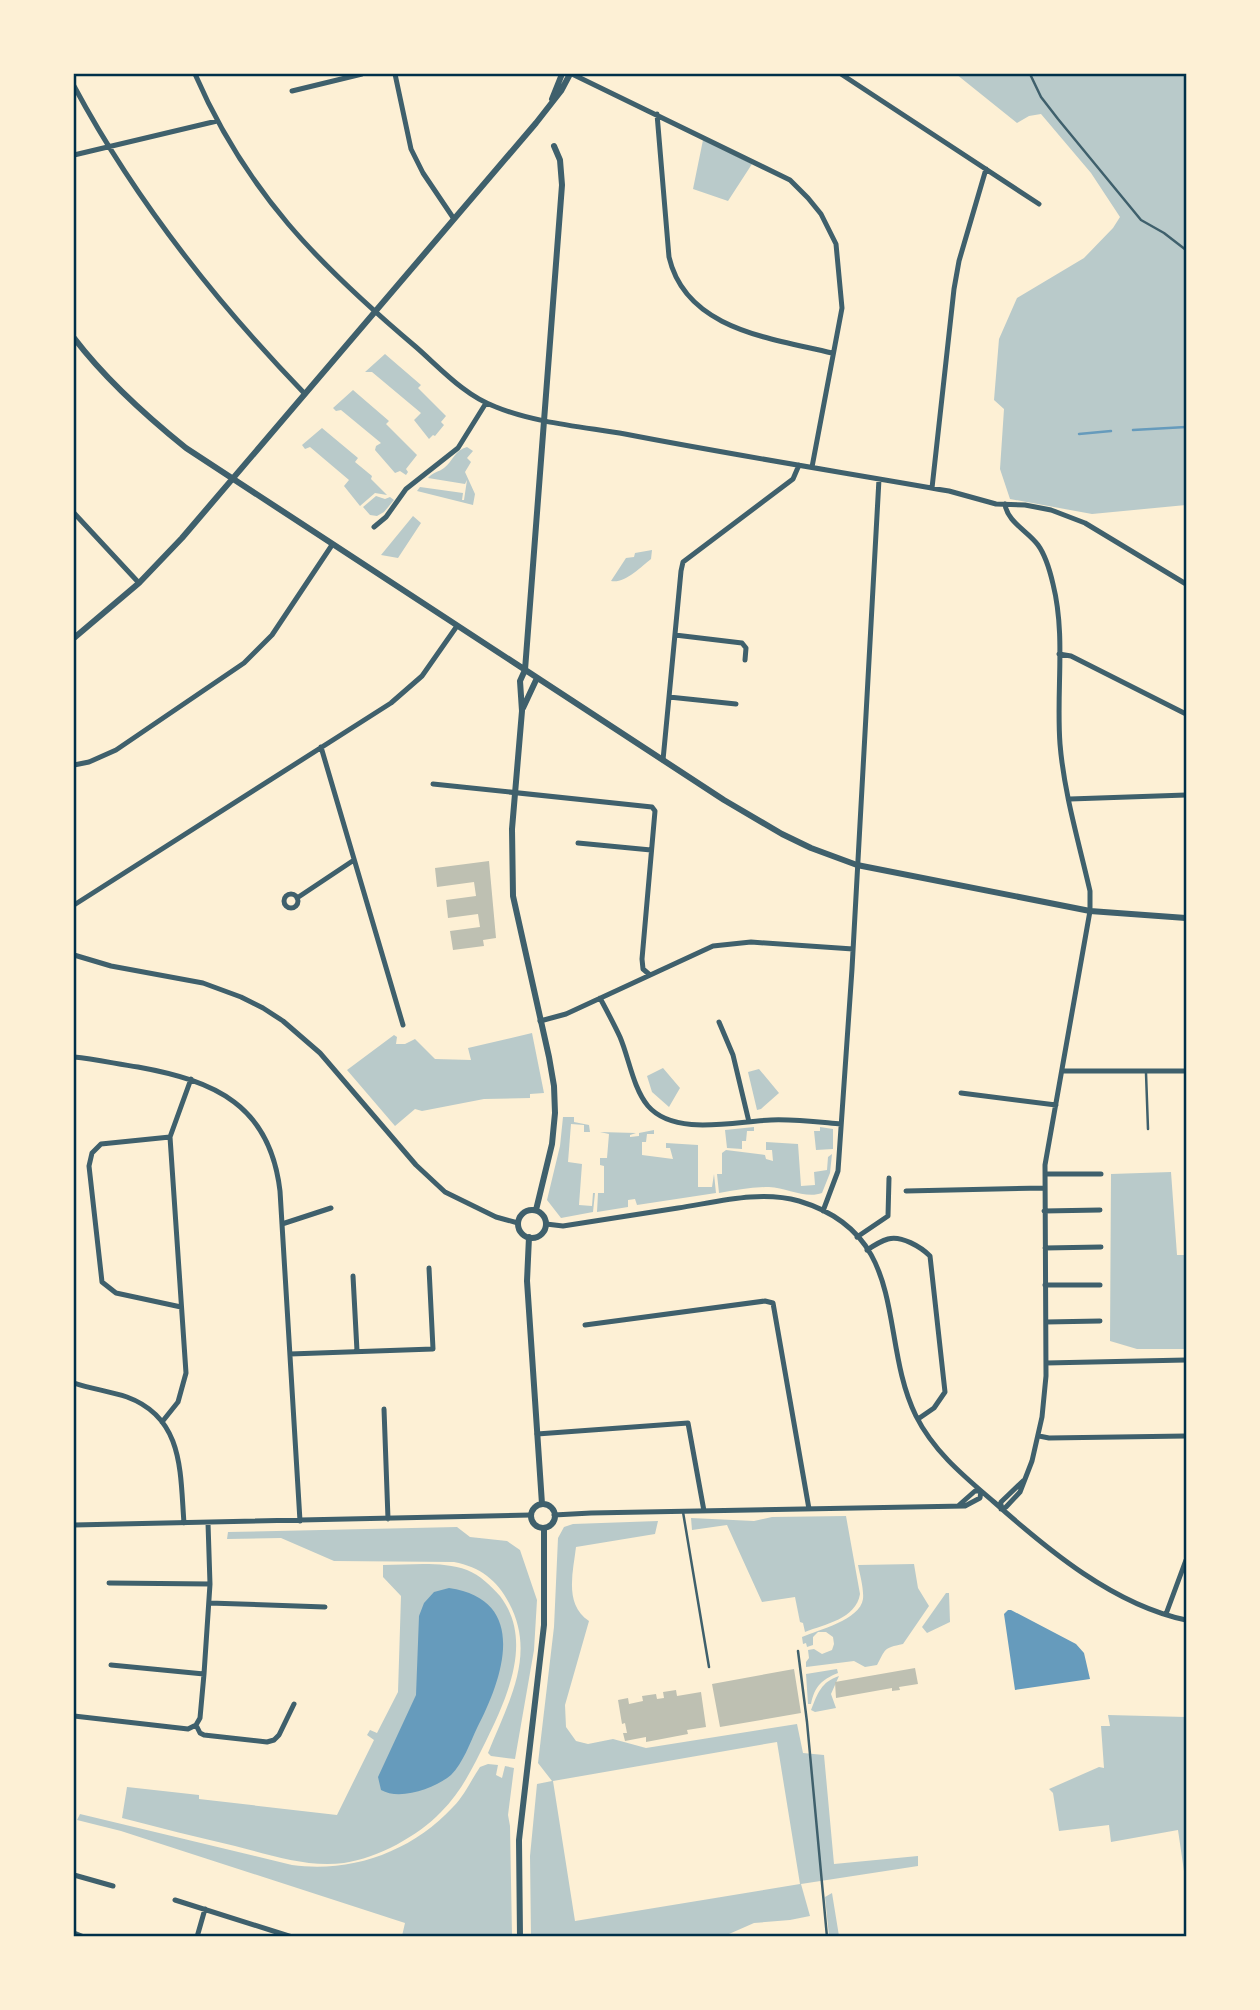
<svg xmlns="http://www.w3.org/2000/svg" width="1260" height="2010" font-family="'Noto Serif',serif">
<rect width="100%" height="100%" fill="#fdf0d5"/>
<!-- green -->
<path fill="#b9caca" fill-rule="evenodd" d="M956 74H1186V505L1092 514 1010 499 1000 469 1004 409 994 400 999 339 1017 298 1084 258 1113 228 1120 217 1091 173 1041 114 1029 116 1017 123Z
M703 140 752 164 728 201 693 189Z
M385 354 421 385 418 388 446 416 441 422 444 425 435 436 433 435 429 439 414 420 421 413 372 372H365Z
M353 390 389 421 386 424 417 455 406 469 408 472 406 475 400 471 395 473 375 450 376 446 381 443 341 410 336 411 333 408Z
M322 428 358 458 355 462 372 476 371 479 387 495 375 493 360 506 344 486 349 480 310 447 305 449 302 445Z
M467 447 473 451 467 458 471 462 465 472 475 494 473 505 417 491 420 487 463 493 462 500H464L467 480 465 484 428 478C433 472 439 472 444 468 453 461 455 450 467 447Z
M376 496 385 499 390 497 394 500 384 512 377 516 370 515 363 507Z
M413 516 421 523 398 558 381 555Z
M652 550 651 559C641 567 624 584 611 581L626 558 634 557 635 553Z
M532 1033 544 1093 530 1094V1098L484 1099 422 1111 415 1109 395 1126 347 1070 394 1035 397 1037 396 1044H405L415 1039 435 1059 471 1060 468 1048Z
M663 1068 680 1088 669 1107 652 1092 647 1076Z
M759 1069 779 1093 761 1109 757 1110 748 1072Z
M563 1117H574V1122L589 1125 590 1132H584V1125L571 1124 568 1162 582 1164 579 1205 592 1206 593 1193H595L593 1212 561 1218 547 1200 560 1146Z
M754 1127V1131H747L746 1141H742V1149L727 1148 725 1130Z
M820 1127 833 1129V1149L816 1150 814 1131H820Z
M654 1130V1134H647L646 1142H642V1155L673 1159 670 1148H666V1143L698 1145V1187H712L714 1174 716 1193 637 1205 635 1199 628 1200V1207L597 1212 598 1193H604V1166L600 1165V1158H607L609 1134 600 1132 636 1133 630 1135V1137L639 1136V1133Z
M766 1142 798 1144 801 1186 815 1185 814 1172 827 1170 828 1157 832 1154 830 1173 822 1193C806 1199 787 1188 769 1187 752 1187 735 1190 719 1193L717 1174H722V1153L726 1150 765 1155 766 1159 773 1161 772 1150H766Z
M1171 1172 1177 1255H1186V1349H1137L1110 1341 1111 1174Z
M846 1516 860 1594C856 1619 825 1624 805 1632L803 1623 800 1622 795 1597 762 1602 727 1525 692 1530 691 1518 754 1521 772 1517Z
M658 1521 655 1534 576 1547C573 1573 564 1604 589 1621L565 1705 566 1727 576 1741 588 1744 613 1739 646 1748 797 1724 803 1753 824 1755 834 1864 918 1856V1866L801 1884 810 1916 790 1920 754 1923 729 1934 728 1936 531 1937 530 1856 537 1784 552 1781 538 1763 554 1627 558 1538 564 1527 573 1524ZM777 1742 800 1884 575 1921 553 1781Z
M457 1527 470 1537 507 1541 520 1550 537 1600 534 1650 515 1759 491 1756 488 1753C508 1703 537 1655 509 1603 497 1580 480 1567 454 1562L334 1561 281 1538 227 1539 228 1532Z
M914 1564 918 1588 929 1606 903 1644C883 1648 886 1649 877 1665L865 1667 854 1661 806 1667V1662L809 1658 808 1650 814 1649 822 1654 832 1650 834 1644 833 1637 826 1632H818L813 1637V1645L807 1647 806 1643 803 1644 802 1637C818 1630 860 1620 863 1599 864 1589 860 1575 858 1565Z
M383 1565C410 1565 442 1561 467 1570 480 1575 491 1586 500 1596 534 1640 507 1698 486 1741 473 1767 462 1791 441 1812 418 1836 378 1858 344 1863 308 1868 270 1855 235 1846 197 1837 160 1828 122 1818L127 1787 199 1795V1799L337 1815 374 1740 367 1735 370 1730 377 1733 398 1692 401 1596 383 1577Z
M946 1593H949L950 1622 927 1633 922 1627Z
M837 1669 838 1673C821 1680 815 1686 811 1704H808L806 1674Z
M839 1676 831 1694 836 1708 815 1712 811 1710C818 1693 821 1682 839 1676Z
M1108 1715 1186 1717V1885L1178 1830 1111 1842 1109 1825 1059 1831 1053 1793 1049 1789 1099 1767 1104 1768 1101 1726H1110Z
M488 1764 498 1765 496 1775 502 1778 505 1766 514 1768 508 1815 510 1826 512 1936H402L405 1923 121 1831 77 1820 80 1814 292 1865C352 1873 411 1852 453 1807 465 1795 471 1780 480 1767Z
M832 1893 839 1936H829L825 1897Z"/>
<!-- water -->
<path fill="#669bbc" d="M449 1588C530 1600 503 1678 477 1728 470 1743 463 1763 451 1775 436 1788 400 1801 381 1790L378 1777 416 1695 419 1616 424 1603 434 1592Z
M1008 1610H1011L1076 1644 1084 1653 1090 1679 1015 1690 1004 1614Z"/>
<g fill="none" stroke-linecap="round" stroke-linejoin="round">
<!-- stream -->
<path stroke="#669bbc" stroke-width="2.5" d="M1133 430 1186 427
M1079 434 1111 431"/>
</g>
<!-- building -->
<path fill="#bec0b2" d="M489 861 496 938 483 940 484 946 453 950 450 931 480 927 478 914 448 918 446 900 476 896 474 882 437 887 435 868Z
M915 1668 918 1684 899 1687 900 1690 892 1691V1688L836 1698 835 1682Z
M794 1669 801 1713 720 1727 712 1684Z
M676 1690 677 1696 701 1692 706 1727 687 1730 688 1734 646 1742V1737L625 1741 623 1733H627L625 1723 622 1724 618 1700 628 1698 629 1704 643 1701 642 1696 656 1694 657 1699 664 1698 663 1692Z"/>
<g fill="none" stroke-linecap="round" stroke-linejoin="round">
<!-- service -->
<path stroke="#3f606c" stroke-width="2.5" d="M1030 74 1041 97 1058 119 1141 220 1164 233 1186 250
M1146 1073 1148 1129
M683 1512 709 1667
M798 1651 807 1722 827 1937"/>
<!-- minor -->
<path stroke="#3f606c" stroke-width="5" d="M195 74C246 192 319 265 416 347 440 368 465 396 496 407 535 423 584 427 625 434 733 455 841 472 949 491L996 504 1025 505 1051 510 1085 523 1186 584
M395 74 411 149 423 173 454 219
M572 74 790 180 808 198 821 214 836 244 842 308 812 467
M841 74 1039 204
M74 86C135 200 216 302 305 394
M292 91 362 74
M657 114 669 257C686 330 771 338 832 353
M74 155 217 121
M932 488 954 289 959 261 986 169
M74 513 139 583
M374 527 386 517 406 489 458 448 486 403
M675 635 742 643 746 648 745 660
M1059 654 1071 656 1186 714
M669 697 736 704
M321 747 403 1025
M663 760 681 571 683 562 793 479 799 465
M74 765 89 762 116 750 244 663 272 635 332 545
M433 784 652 807 655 811 642 959 643 969 650 975
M1070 799 1186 795
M578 843 651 850
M284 901a7 7 0 1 1 14 0a7 7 0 1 1-14 0Z
M297 898 354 860
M74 905 391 703 422 676 457 626
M74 955 111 966 203 983 241 997 263 1008 283 1021 320 1053 416 1165 445 1192 496 1217 518 1223
M600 998C607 1011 614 1024 620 1037 629 1058 633 1088 648 1106 675 1137 736 1121 771 1120 794 1119 818 1122 841 1124
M540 1021 566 1014 713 946 751 942 853 949
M719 1022 733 1055 749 1122
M74 1057C95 1059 117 1064 138 1067 215 1081 270 1105 280 1191L300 1521
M1062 1071H1186
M961 1093 1056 1105
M170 1137 101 1144 92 1153 89 1166 102 1282 116 1293 181 1307
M1045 1174H1101
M906 1191 1044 1188
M823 1211 838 1171 852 969 879 479
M1044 1211 1100 1210
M282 1224 331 1208
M546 1224 563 1226C601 1220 640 1214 678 1208 717 1202 760 1190 799 1201 912 1235 877 1337 916 1416 934 1452 965 1477 994 1502 1048 1550 1114 1605 1186 1620
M857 1237 888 1216 889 1178
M1045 1248 1101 1247
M867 1250C873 1246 881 1241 888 1239 901 1235 921 1247 930 1256L945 1392 934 1408 918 1419
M353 1276 357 1351
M1045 1285H1100
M1046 1322 1100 1321
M585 1325 765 1301 773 1303 809 1509
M290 1354 433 1349 429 1268
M1046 1363 1186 1360
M74 1383C91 1389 109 1391 127 1397 184 1418 180 1472 184 1523
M384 1409 388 1519
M162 1422 178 1402 186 1373 170 1137 191 1079
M537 1434 688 1423 704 1511
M1039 1436 1049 1438 1186 1436
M958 1506 975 1491H981
M1001 1509 1006 1507 1020 1492 1032 1461 1042 1417 1046 1376 1045 1165 1090 911V891C1079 843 1064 793 1060 744 1056 691 1066 636 1053 584 1050 571 1046 556 1038 545 1028 531 1007 522 1005 504
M1001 1509V1502L1023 1481
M554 1515 591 1513 965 1506 980 1498 981 1491
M74 1525 531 1515
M109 1583 210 1584
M209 1603 325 1607
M1166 1614 1186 1560
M111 1665 204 1674
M74 1716 188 1729 196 1725 200 1718 204 1674 210 1584 208 1523
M196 1725 200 1733 204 1735 267 1742 274 1740 279 1735 294 1704
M74 1875 113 1886
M175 1900 292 1937
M74 1933 84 1937
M197 1937 205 1909"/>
<!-- tertiary -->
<path stroke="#3f606c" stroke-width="6" d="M552 99 562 74
M74 338C106 380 145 415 186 448L724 800 782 834 811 848 857 865 1090 911 1186 918
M74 638 139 583 182 538 536 123 561 91 570 74
M523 708 537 678
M536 1210 552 1144 555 1113 554 1086 549 1057 513 896 512 829 522 711 520 681 525 670 562 185 560 160 554 146
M518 1224a14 14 0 1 1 28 0a14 14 0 1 1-28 0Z
M529 1237 527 1281 542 1504
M531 1516a12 12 0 1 1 24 0a12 12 0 1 1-24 0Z
M520 1937 519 1840 544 1625V1528"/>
</g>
<!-- border -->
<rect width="1260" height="2010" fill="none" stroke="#fdf0d5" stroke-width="150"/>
<rect x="75" y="75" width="1110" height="1860" fill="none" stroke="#003049" stroke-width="2.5"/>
</svg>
